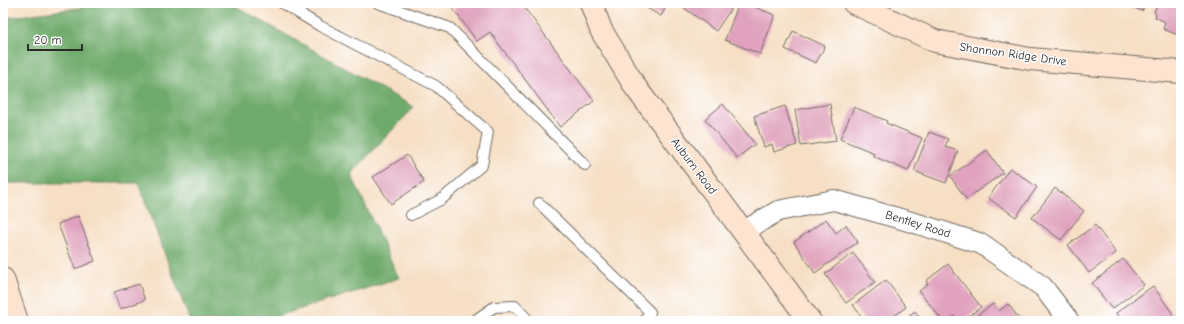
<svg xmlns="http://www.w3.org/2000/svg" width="1184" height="324" font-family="'Comic Neue',sans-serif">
<rect width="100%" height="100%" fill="#fff"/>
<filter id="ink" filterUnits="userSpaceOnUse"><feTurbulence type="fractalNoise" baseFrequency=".025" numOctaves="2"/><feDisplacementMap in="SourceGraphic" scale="8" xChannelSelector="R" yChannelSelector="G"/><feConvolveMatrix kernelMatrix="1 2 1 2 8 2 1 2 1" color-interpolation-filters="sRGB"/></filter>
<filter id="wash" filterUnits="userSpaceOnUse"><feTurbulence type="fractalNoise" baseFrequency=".012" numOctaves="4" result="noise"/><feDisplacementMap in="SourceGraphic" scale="16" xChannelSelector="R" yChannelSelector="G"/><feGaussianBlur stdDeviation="0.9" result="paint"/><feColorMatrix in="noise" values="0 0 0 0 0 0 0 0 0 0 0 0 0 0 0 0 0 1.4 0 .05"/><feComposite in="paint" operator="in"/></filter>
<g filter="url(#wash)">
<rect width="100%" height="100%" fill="#f6dfc5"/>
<!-- forest -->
<path fill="#6eaa6a" stroke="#4c6a4a" d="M117 3H230L414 107 351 174 399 278 262 321H190L138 183H6L3 172V18Z"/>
<g id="blocks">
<!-- building -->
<path fill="#e0a2be" d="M462 3H521L594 101 560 127 490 32 477 41 453 9Z
M638 3H668L661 16Z
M681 3H735L716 31 680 5Z
M739 3H744L775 15 760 54 725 40Z
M1121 3H1146L1142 11Z
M1158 3H1181V29L1178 35 1163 29 1165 22 1155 17 1156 14 1154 12Z
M793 31 825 46 816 63 785 49Z
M723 104 755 144 737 158 705 119Z
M830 104 836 141 801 146 795 110Z
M785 106 797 145 774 152 772 144 764 147 754 116Z
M854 107 887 121 886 123 922 138 908 171 873 156 874 153 840 139Z
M929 132 948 139 945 147 958 151 946 183 914 171Z
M987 150 1003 173 966 199 950 176Z
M407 155 424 182 391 204 373 177Z
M1010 168 1037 187 1016 217 988 198Z
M1055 188 1084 211 1061 240 1032 218Z
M78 216 95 261 75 269 58 224Z
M826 219 836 233 846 225 858 242 815 273 794 242Z
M1095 225 1116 253 1089 273 1068 245Z
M853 253 875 282 846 303 825 274Z
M1123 259 1144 285 1112 309 1092 283Z
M948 264 981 307 962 321H957L954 316 947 321H943L919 291 928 284 926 281Z
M886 280 906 307 888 321H865L853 305Z
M139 284 145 300 120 309 114 292Z
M1153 286 1173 314 1163 321H1122L1116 313Z
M993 304 999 311 1008 304 1021 321H969Z
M915 311 923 321H901Z"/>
</g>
</g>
<g filter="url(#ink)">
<use href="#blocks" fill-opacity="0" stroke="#726a61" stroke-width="1"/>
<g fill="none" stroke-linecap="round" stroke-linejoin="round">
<defs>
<path id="lane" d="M282 3 320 26 436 86 488 132 482 165 442 199 411 215
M378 3 450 28 585 165
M539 203 650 312 644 321
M474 321 494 307 515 306 529 321"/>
<path id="street" d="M744 231 778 211 834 200 915 223 982 244 1043 287 1069 321"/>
<path id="secondary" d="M591 3 601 30 636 88 810 321
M854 3 935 41 1030 59 1181 72
M3 279 17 321"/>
</defs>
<!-- lane casing -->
<use href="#lane" stroke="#726a61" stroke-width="12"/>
<!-- street casing -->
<use href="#street" stroke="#726a61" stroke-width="22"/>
<!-- secondary casing -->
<use href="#secondary" stroke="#726a61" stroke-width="24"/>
<!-- lane -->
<use href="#lane" stroke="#fff" stroke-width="10"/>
<!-- street -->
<use href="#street" stroke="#fff" stroke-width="20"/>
<!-- secondary -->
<use href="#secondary" stroke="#fde4d1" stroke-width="22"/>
</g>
</g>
<g text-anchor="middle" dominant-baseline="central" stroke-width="3" stroke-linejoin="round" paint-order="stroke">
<!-- street labels -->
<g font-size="12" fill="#2b2b2b" stroke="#fff">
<text transform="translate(1013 54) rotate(8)">Shannon Ridge Drive</text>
<text transform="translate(694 166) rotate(53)">Auburn Road</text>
<text transform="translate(918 224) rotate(17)">Bentley Road</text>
</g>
</g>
<!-- margin -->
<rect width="1184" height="324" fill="none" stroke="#fff" stroke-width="16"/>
<!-- scale -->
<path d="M28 44v6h54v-6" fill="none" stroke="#2b2b2b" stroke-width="2"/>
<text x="34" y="44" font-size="12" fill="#2b2b2b" stroke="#ffffff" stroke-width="3" paint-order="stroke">20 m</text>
</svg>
